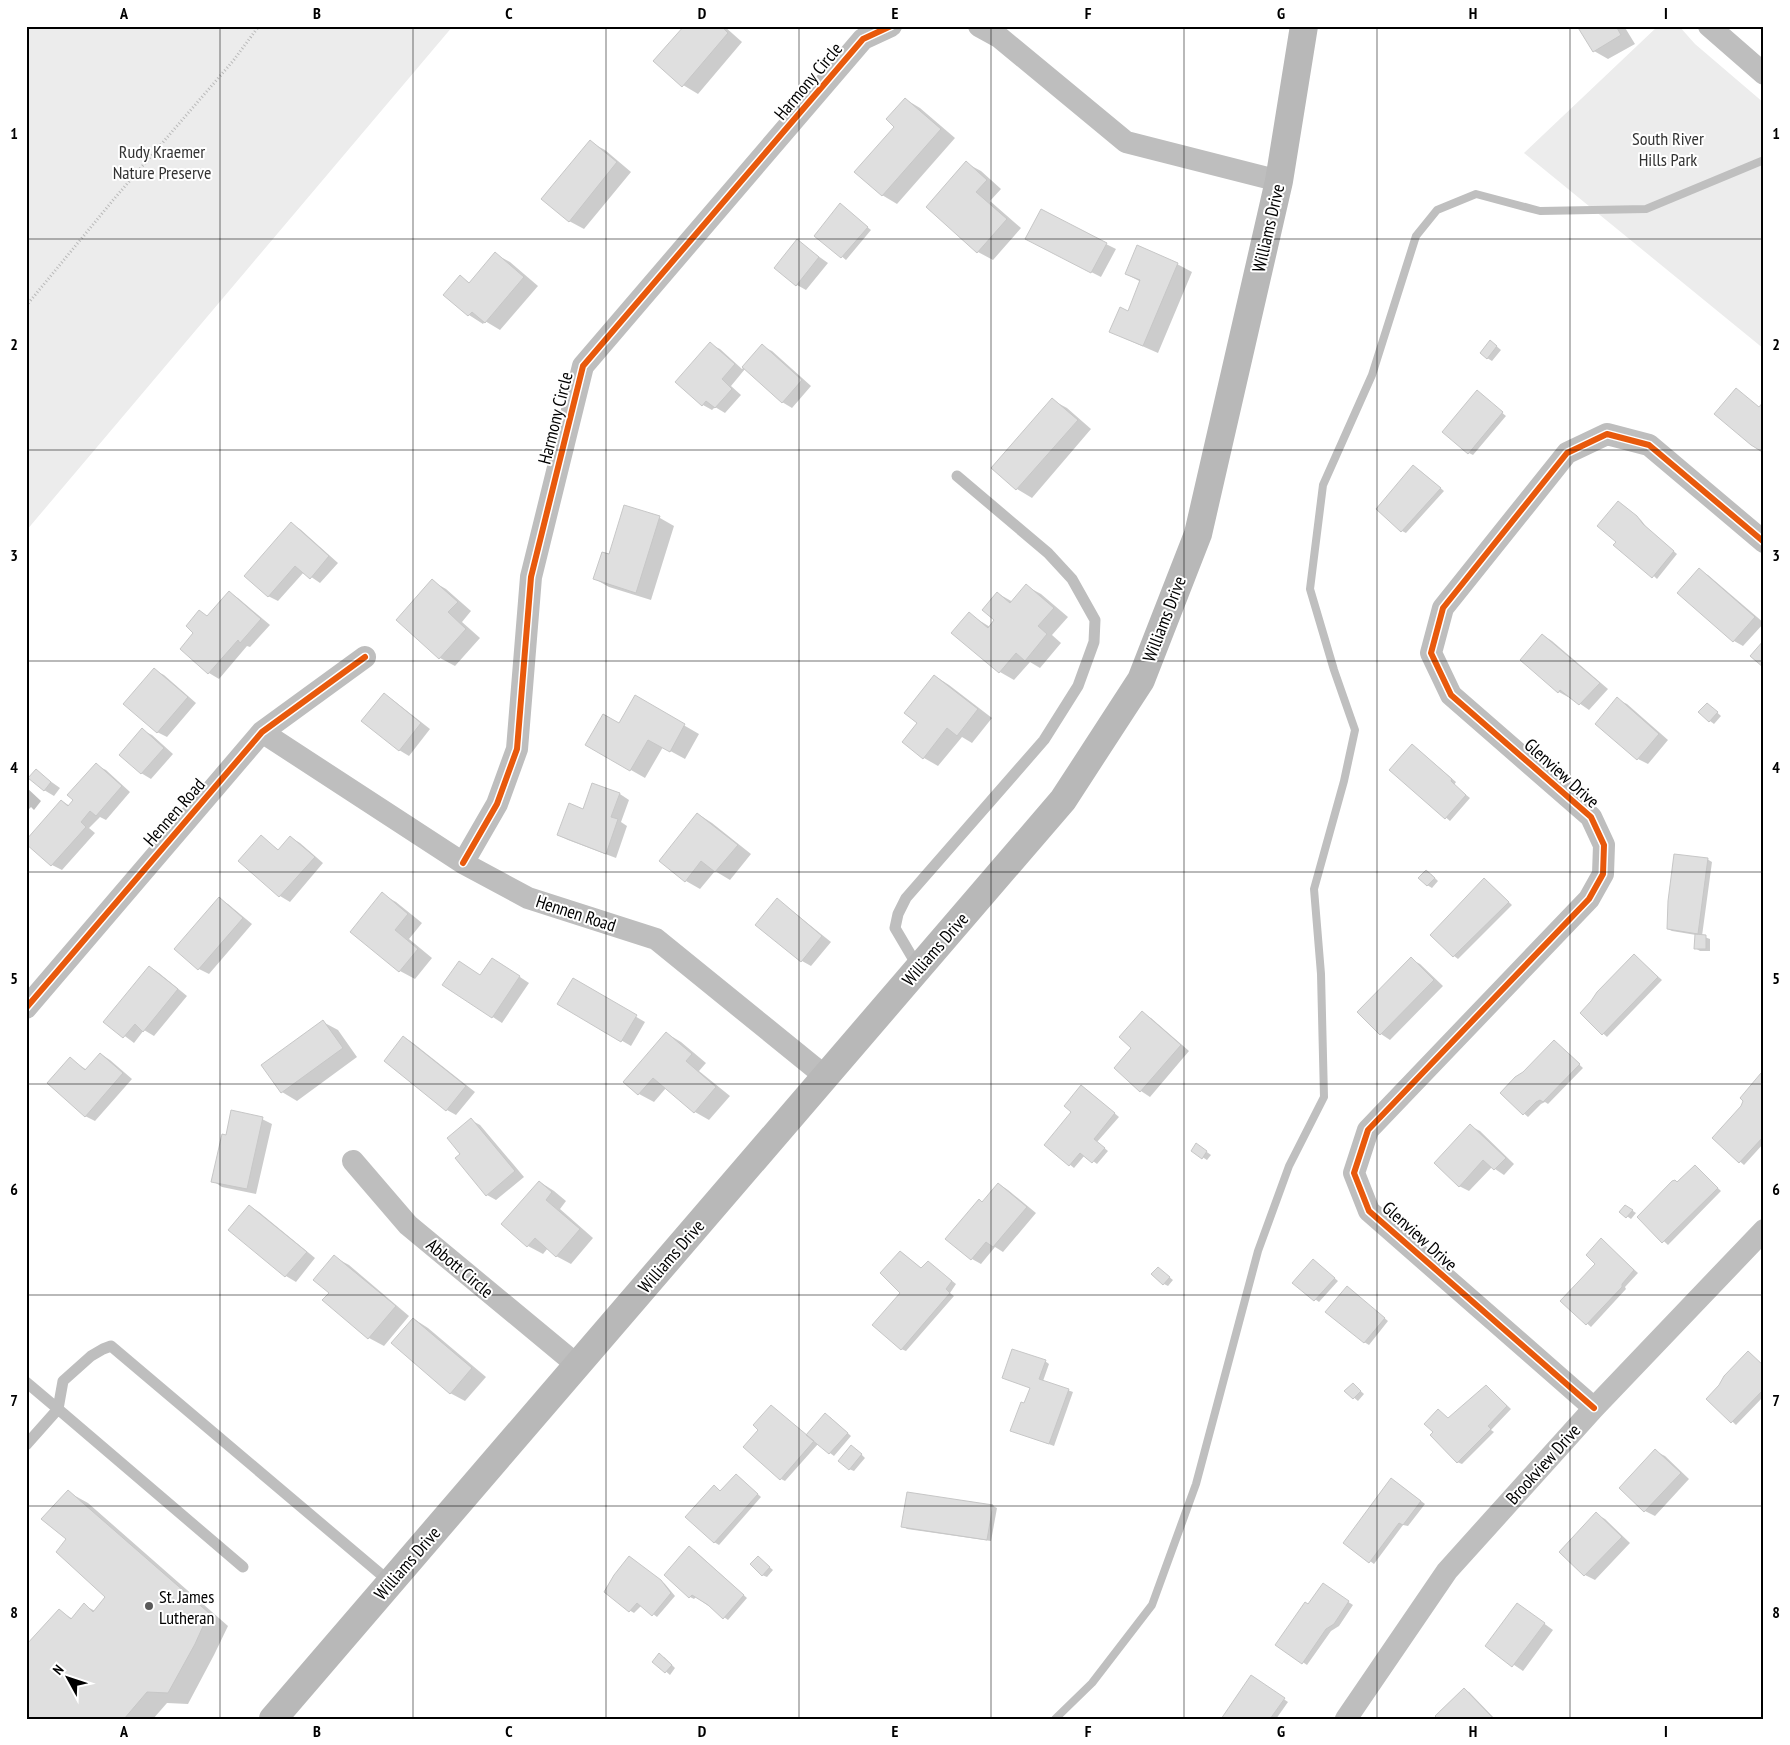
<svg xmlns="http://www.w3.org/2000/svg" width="1790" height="1745" font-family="'PT Sans Narrow',sans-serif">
<rect width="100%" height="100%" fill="#fff"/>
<!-- green -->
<path fill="#ececec" d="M26 26H453L26 531Z
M1658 26H1679L1695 44 1764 103V349L1524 153Z"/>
<!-- water -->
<path fill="#bfbfbf" d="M26 787 41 801 34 810 31 807 26 812Z"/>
<!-- shadow -->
<path fill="#0003" d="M685 26H724L742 42 698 94 683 85Z
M1579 26H1624L1635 44 1608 59 1594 51Z
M905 99 920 108 955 138 897 204 882 195 896 126Z
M590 142 605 150 631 172 584 229 569 221Z
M966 163 981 171 1001 189 990 201 1021 228 993 260 978 252Z
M844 208 871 230 846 260 816 235Z
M797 241 828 263 806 290 797 285Z
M1036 244H1106L1116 249 1101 277Z
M495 254 510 262 538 286 500 330 485 321 483 324 469 315 460 277 470 283Z
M1177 264 1192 272 1158 353 1126 339 1111 331 1128 312 1141 282 1126 274Z
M710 344 720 349 742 369 762 346 772 351 811 386 792 408 782 402 745 369 731 386 741 395 725 413 715 407 712 410 703 405Z
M1494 344 1501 350 1492 361 1487 358Z
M1481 395 1506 416 1473 455 1469 453Z
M1052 400 1067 408 1091 429 1032 498 1017 489 993 468Z
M1418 469 1444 491 1406 533 1402 531Z
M1623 505 1641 520 1647 528 1677 554 1657 579 1617 541Z
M624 507 660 518 674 526 651 600 609 587 595 579 610 556Z
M291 524 300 529 338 563 320 583 304 572 278 601 268 596Z
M1699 570 1708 575 1764 623 1743 646 1734 641Z
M432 581 446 589 471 611 462 622 480 638 455 666 440 658 397 620Z
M1026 586 1041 594 1068 617 1052 635 1061 643 1040 668 1030 662 1014 680 1000 672 969 614 990 627 996 620 997 593 1013 602Z
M229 592 238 598 270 625 250 647 247 646 219 679 209 673 181 649 195 633 200 612 208 617Z
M1543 635 1552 641 1608 689 1589 710 1569 696 1568 697 1559 692Z
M154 670 164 675 196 703 167 737 157 732Z
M935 676 949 685 992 718 972 743 962 737 938 766 924 758 904 742 919 723Z
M384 694 393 700 430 729 409 756 399 750Z
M635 697 699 734 685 759 663 747 645 778 587 745 619 725Z
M1617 699 1627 704 1668 740 1648 764 1638 759Z
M1711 707 1721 716 1714 724 1710 721Z
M142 730 152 735 173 754 151 779 141 773Z
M1416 748 1456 782 1454 785 1470 798 1450 821 1391 770Z
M96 765 106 770 130 792 106 820 100 817 89 828 95 833 62 870 52 865 26 842 62 801 70 806Z
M36 771 60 788 54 796 44 790Z
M593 784 620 794 629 800 621 822 627 826 616 858 568 840 558 835 583 810Z
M698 814 712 823 751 854 730 880 715 871 700 889 686 881Z
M261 837 279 850 290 837 300 843 323 863 290 902 280 896 240 861Z
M1707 859 1712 862 1702 936 1710 939V951H1700L1695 948 1696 935 1672 931 1668 929Z
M1431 874 1438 881 1432 888 1427 885Z
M1488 882 1512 905 1458 959 1454 956Z
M382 894 396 902 422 923 409 939 432 958 415 979 400 971 351 932Z
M219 899 228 904 252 924 209 974 199 969 176 949Z
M777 900 786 906 831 942 811 966 802 961Z
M1634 955 1662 980 1607 1037 1581 1013Z
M1411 959 1420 964 1443 986 1390 1040 1381 1034Z
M502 965 529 983 502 1023 444 985 481 976Z
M150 967 159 973 187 996 154 1036 144 1030 134 1043 105 1021Z
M573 980 645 1022 631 1046 559 1004Z
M1142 1013 1151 1018 1189 1051 1150 1097 1141 1091 1133 1048Z
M323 1022 338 1030 357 1057 297 1101 282 1092 263 1066Z
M666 1033 681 1042 706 1063 699 1071 730 1096 709 1120 695 1112 666 1088 654 1102 639 1094Z
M404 1037 413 1043 475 1092 456 1115 447 1110Z
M1554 1041 1583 1068 1548 1104 1545 1102 1541 1104 1528 1117 1501 1093 1523 1073Z
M101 1054 110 1060 132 1079 95 1121 85 1116 70 1059 87 1070Z
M1764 1076V1143L1744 1165 1713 1138 1742 1107Z
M1086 1089 1119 1117 1097 1142 1108 1151 1097 1164 1085 1155 1074 1168 1046 1145 1073 1112Z
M262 1119 272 1124 256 1194 222 1187 213 1181 227 1136Z
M471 1120 480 1125 524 1177 496 1200 487 1195 462 1154Z
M1470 1126 1480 1131 1514 1164 1504 1175 1492 1167 1469 1191 1459 1186Z
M1200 1147 1211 1155 1207 1160 1193 1151Z
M1695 1166 1721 1191 1668 1245 1638 1217 1678 1183Z
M540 1182 554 1191 566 1201 560 1209 593 1238 571 1264 556 1256 548 1248 543 1254 528 1246 503 1224Z
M999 1184 1008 1190 1036 1213 1003 1252 995 1247 981 1264 972 1259 983 1203Z
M249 1206 259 1212 315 1258 296 1282 286 1276 230 1230Z
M1630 1209 1636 1213 1631 1219 1621 1212Z
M1605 1243 1638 1273 1625 1287 1626 1289 1591 1327 1562 1301 1597 1264Z
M901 1252 922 1269 932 1265 956 1284 950 1293 954 1296 906 1351 901 1349Z
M334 1257 349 1265 409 1316 384 1346 369 1338 324 1300 331 1292Z
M1317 1263 1338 1281 1319 1302 1293 1283Z
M1158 1268 1173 1280 1168 1286 1164 1284Z
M1347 1287 1388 1321 1369 1345 1364 1342Z
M414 1319 428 1328 486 1377 465 1401 450 1393Z
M1045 1361 1049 1364 1043 1381 1073 1392 1054 1446 1016 1432 1025 1404Z
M1764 1366V1396L1736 1425 1708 1399Z
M1353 1384 1364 1394 1358 1401 1346 1391Z
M1487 1386 1511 1409 1491 1430 1494 1432 1462 1464 1457 1462 1449 1419Z
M830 1417 851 1436 834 1456 818 1444 785 1481 781 1479 807 1436Z
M856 1449 865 1458 854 1471 849 1469Z
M1655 1451 1665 1456 1689 1479 1655 1516 1645 1511 1620 1488Z
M740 1478 761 1497 719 1545 714 1542V1487L721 1492Z
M1396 1482 1425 1504 1408 1526 1403 1525 1374 1564 1370 1561Z
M68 1492 88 1503 228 1626 214 1655 188 1704 167 1703 153 1719H26L59 1611 73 1619 84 1605 95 1611 106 1596 67 1539Z
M908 1493 993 1506 997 1508 991 1541 907 1529 903 1526Z
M1596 1514 1605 1519 1630 1543 1595 1580 1585 1575 1560 1552Z
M694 1550 747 1598 728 1620 696 1597 694 1599 690 1597Z
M758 1557 773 1570 767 1577 762 1575Z
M633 1560 665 1584 675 1596 657 1617 642 1605 634 1613 629 1610Z
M1327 1588 1353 1605 1339 1626 1331 1631 1307 1665 1277 1645 1309 1606Z
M1517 1604 1553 1630 1523 1671 1486 1646Z
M664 1657 675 1668 670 1675 654 1661Z
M1255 1679 1288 1702 1276 1719H1222Z
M1464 1690 1469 1692 1495 1719H1439Z"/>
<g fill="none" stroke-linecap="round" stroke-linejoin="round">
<!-- stream -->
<path stroke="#bfbfbf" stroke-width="8" d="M1055 1719 1092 1683 1152 1605 1196 1484 1258 1251 1289 1166 1324 1097 1321 974 1314 889 1344 781 1355 730 1334 670 1310 589 1323 485 1372 375 1416 236 1437 210 1476 194 1540 211 1646 209 1764 160"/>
</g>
<!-- building -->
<path fill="#dfdfdf" stroke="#c7c7c7" d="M684 26H721L728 33 682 87 653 61Z
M1577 26H1616L1621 35 1593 52Z
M905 98 941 129 882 196 854 172 894 127 886 119Z
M590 140 617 162 569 222 541 199Z
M966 161 987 180 976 192 1007 219 977 253 926 207Z
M840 203 868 227 841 258 814 236Z
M1041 209 1107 243 1091 273 1025 239Z
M797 239 819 257 796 286 774 268Z
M1137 245 1178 263 1143 346 1109 332 1120 307 1128 311 1140 280 1125 274Z
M495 252 524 277 485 323 472 312 468 316 443 295 460 275 469 283Z
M1490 340 1497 346 1487 359 1480 353Z
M710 342 735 364 722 379 732 389 715 408 706 401 702 406 675 382Z
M762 344 802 380 782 403 742 367Z
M1736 388 1759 407 1764 401V453L1751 445 1714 414Z
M1477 390 1503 412 1468 454 1442 432Z
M1052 398 1078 420 1016 490 991 468Z
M1413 465 1441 488 1401 532 1376 509Z
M1618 501 1637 516 1643 524 1674 551 1652 578 1613 545 1616 542 1597 526Z
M624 505 660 516 636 593 593 579 602 552 609 554Z
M291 522 329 556 310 579 295 566 268 597 244 576Z
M1699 568 1755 617 1733 642 1677 593Z
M432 579 458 602 448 612 466 629 439 659 396 620Z
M1026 584 1054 608 1038 626 1047 634 1025 661 1016 653 999 673 951 633 969 612 988 628 994 620 982 610 997 592 1010 603Z
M229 591 261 619 240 643 238 640 208 674 180 649 193 633 186 626 199 610 207 616Z
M1542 634 1600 683 1579 705 1560 690 1558 693 1520 660Z
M1764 640V668L1750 656Z
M154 668 188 697 157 733 123 704Z
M934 675 978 709 957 736 947 728 923 759 902 742 917 723 904 713Z
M384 693 421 723 399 751 361 721Z
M635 695 685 724 670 752 648 740 630 771 585 745 603 714 619 723Z
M1617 697 1659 734 1637 760 1595 724Z
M1707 703 1718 712 1709 722 1698 712Z
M142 728 164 748 141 774 119 755Z
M1412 744 1452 779 1451 781 1466 795 1445 819 1389 770Z
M96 763 122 786 96 816 90 811 81 822 86 827 51 866 26 844V840L61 800 68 806 73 800 67 795Z
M36 769 51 782 44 791 28 778Z
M592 783 620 793 611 817 618 819 606 854 557 835 569 803 583 809Z
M697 813 738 845 715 872 701 861 685 882 659 861Z
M261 835 278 850 290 836 315 857 279 897 238 861Z
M1674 854 1708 858 1698 934 1667 929 1668 901Z
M1426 870 1435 878 1427 886 1418 878Z
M1484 878 1509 902 1453 957 1430 935Z
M382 892 408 914 395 930 418 949 399 972 350 932Z
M219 897 243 918 198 970 174 949Z
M777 898 822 936 801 962 755 925Z
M1695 934 1706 935V949H1694Z
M1634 954 1658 977 1602 1035 1580 1013 1591 1001 1597 992Z
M1411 957 1434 980 1380 1035 1357 1012Z
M492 958 520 976 492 1018 442 985 459 961 480 975Z
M149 966 178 989 143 1032 135 1024 123 1038 103 1022Z
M573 978 637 1015 621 1042 557 1004Z
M1142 1011 1181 1045 1140 1092 1114 1068 1131 1048 1119 1037Z
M323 1020 343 1048 281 1093 261 1065Z
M666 1032 692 1054 686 1061 716 1087 694 1113 653 1078 638 1095 623 1082Z
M403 1036 466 1086 446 1111 384 1061Z
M1554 1040 1580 1064 1543 1102 1540 1100 1536 1102 1523 1115 1500 1093 1515 1077 1523 1072Z
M100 1053 123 1073 85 1117 47 1083 70 1057 85 1070Z
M1761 1073 1764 1076V1136L1739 1163 1712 1138 1741 1106 1743 1101 1740 1098Z
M1081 1085 1115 1113 1094 1139 1105 1148 1092 1163 1080 1153 1069 1166 1044 1145 1071 1112 1064 1106Z
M231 1110 263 1117 247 1189 211 1182 222 1134 226 1135Z
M471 1118 515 1171 486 1196 455 1158 460 1154 447 1138Z
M1470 1124 1506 1158 1494 1170 1483 1160 1459 1187 1434 1163Z
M1196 1143 1207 1151 1202 1159 1191 1151Z
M1695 1165 1718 1188 1662 1243 1637 1217 1672 1181 1675 1180 1677 1182Z
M539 1181 552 1192 546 1200 580 1229 556 1257 535 1238 527 1247 501 1224Z
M998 1183 1027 1207 993 1247 986 1242 971 1260 945 1239 979 1199 982 1202Z
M249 1205 307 1252 285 1277 228 1230Z
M1625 1205 1633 1210 1626 1218 1619 1212Z
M1601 1238 1634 1270 1622 1284V1287L1586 1325 1560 1301 1595 1264 1586 1255Z
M900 1251 921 1268 928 1261 952 1281 946 1289 950 1293 901 1350 872 1325 900 1293 880 1273Z
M334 1255 396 1306 368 1339 322 1300 329 1293 313 1280Z
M1313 1259 1335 1278 1314 1301 1292 1283Z
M1158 1267 1170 1277 1163 1285 1151 1274Z
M1347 1286 1385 1318 1364 1343 1325 1312Z
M413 1318 472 1368 450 1394 391 1343Z
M1012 1349 1046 1360 1039 1379 1069 1389 1049 1444 1010 1431 1021 1402 1024 1403 1030 1388 1002 1378Z
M1748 1351 1764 1366V1389L1731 1423 1706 1399 1719 1385 1724 1376Z
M1353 1383 1361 1391 1353 1399 1344 1391Z
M1486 1385 1507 1406 1488 1426 1491 1429 1457 1463 1430 1435 1433 1432 1424 1424 1438 1409 1448 1418Z
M771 1405 814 1441 780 1480 743 1447 758 1430 753 1425Z
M825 1413 848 1433 829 1454 806 1435Z
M851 1445 862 1454 849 1470 838 1461Z
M1655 1449 1681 1473 1644 1512 1619 1488Z
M736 1474 758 1494 714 1543 685 1517 714 1485 720 1491Z
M1391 1478 1421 1501 1403 1525 1399 1523 1369 1563 1343 1543Z
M68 1490 209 1613 195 1644 168 1693 147 1692 124 1719H26V1645L59 1609 71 1619 84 1603 93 1612 105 1597 56 1552 66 1539 41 1519Z
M907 1492 993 1505 987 1540 901 1527Z
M1596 1512 1622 1537 1584 1576 1559 1552Z
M689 1546 744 1595 723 1619 708 1605 692 1595 689 1598 664 1575Z
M629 1556 661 1580 671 1593 652 1616 637 1603 629 1612 604 1592 614 1575Z
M758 1556 770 1567 762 1576 750 1564Z
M1323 1583 1349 1601 1334 1624 1326 1629 1302 1664 1275 1645 1305 1602 1308 1604Z
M1517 1603 1545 1623 1512 1667 1485 1646Z
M659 1653 672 1665 665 1673 652 1662Z
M1251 1675 1285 1698 1270 1719H1221Z
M1464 1688 1494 1719H1438L1435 1716Z"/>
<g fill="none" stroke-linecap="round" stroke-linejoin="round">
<!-- path -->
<path stroke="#b9b9b9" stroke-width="3" stroke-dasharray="1 2.5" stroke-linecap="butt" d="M26 306 114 199 233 61 259 26"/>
<!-- lane -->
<path stroke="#bebebe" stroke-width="11" d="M918 967 895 928 898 914 906 898 1044 740 1078 686 1094 642 1095 620 1072 579 1048 553 957 476
M26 1382 58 1409 26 1445
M243 1567 58 1409 63 1381 91 1356 103 1349 111 1346 390 1582"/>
<!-- street -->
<path stroke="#bebebe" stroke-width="22" d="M979 26 999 37 1126 142 1279 181
M1709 26 1764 74
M262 732 463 863 528 898 656 939 826 1077
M463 863 497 804 517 749 531 577 583 366 863 39 891 26
M26 1008 262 732 365 657
M353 1161 408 1225 577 1365
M1594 1408 1369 1211 1354 1173 1368 1130 1589 899 1603 874 1604 845 1591 817 1451 695 1431 653 1443 608 1567 453 1607 434 1649 445 1764 542
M1346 1719 1447 1571 1594 1408 1764 1230"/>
<!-- secondary -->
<path stroke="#b8b8b8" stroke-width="28" d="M273 1719 1063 800 1141 680 1198 534 1279 181 1304 26"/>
<defs>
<path id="cycleway" d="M463 863 497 804 517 749 531 577 583 366 863 39 891 26
M26 1008 262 732 365 657
M1594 1408 1369 1211 1354 1173 1368 1130 1589 899 1603 874 1604 845 1591 817 1451 695 1431 653 1443 608 1567 453 1607 434 1649 445 1764 542"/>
</defs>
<!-- cycleway casing -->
<use href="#cycleway" stroke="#fff" stroke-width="9"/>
<!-- cycleway -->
<use href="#cycleway" stroke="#e8590c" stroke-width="6"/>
</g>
<!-- grid -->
<path fill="none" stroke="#000" stroke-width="1" stroke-opacity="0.55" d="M220 26V1719M413 26V1719M606 26V1719M799 26V1719M991 26V1719M1184 26V1719M1377 26V1719M1570 26V1719M26 239H1764M26 450H1764M26 661H1764M26 872H1764M26 1084H1764M26 1295H1764M26 1506H1764"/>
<!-- markers -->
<circle fill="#595959" stroke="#fff" stroke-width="2" cx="149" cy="1606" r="5"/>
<g text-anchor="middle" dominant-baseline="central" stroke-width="4" stroke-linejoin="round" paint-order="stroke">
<!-- street labels -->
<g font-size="18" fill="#000" stroke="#fff">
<text transform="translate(808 81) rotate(-50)">Harmony Circle</text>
<text transform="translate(1268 228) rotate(-77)">Williams Drive</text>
<text transform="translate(555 418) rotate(-76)">Harmony Circle</text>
<text transform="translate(1164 619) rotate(-69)">Williams Drive</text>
<text transform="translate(1562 773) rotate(42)">Glenview Drive</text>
<text transform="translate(174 812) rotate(-49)">Hennen Road</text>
<text transform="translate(576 913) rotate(18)">Hennen Road</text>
<text transform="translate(935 949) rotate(-49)">Williams Drive</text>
<text transform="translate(1420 1236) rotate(42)">Glenview Drive</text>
<text transform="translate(671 1256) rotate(-49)">Williams Drive</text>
<text transform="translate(460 1268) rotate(40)">Abbott Circle</text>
<text transform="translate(1543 1464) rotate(-48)">Brookview Drive</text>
<text transform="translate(407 1563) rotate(-49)">Williams Drive</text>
</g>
<!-- park labels -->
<g font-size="18" fill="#333" stroke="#fff">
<text x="1668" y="138">South River<tspan x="1668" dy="21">Hills Park</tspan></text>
<text x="162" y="151">Rudy Kraemer<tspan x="162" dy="21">Nature Preserve</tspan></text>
</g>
<!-- poi labels -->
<g font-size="18" fill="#000" stroke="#fff" text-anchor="start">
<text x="159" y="1596">St. James<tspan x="159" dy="21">Lutheran</tspan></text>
</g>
</g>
<!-- border -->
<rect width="1790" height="1745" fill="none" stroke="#ffffff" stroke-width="55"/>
<!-- north arrow -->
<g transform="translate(68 1678) rotate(310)" stroke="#ffffff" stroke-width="4" paint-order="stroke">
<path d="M0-4L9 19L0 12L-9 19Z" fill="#000000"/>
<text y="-8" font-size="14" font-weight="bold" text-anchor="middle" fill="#000000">N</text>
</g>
<rect x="28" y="28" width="1734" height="1690" fill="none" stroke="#000" stroke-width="2"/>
<g font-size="16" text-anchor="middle" font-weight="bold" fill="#000">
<text x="124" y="19">A</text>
<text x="317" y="19">B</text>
<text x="509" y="19">C</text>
<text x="702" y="19">D</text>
<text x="895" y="19">E</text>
<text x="1088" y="19">F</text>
<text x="1281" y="19">G</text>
<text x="1473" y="19">H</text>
<text x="1666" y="19">I</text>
<text x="14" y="139">1</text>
<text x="1776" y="139">1</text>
<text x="14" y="350">2</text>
<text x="1776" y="350">2</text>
<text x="14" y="561">3</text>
<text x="1776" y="561">3</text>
<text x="14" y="773">4</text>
<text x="1776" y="773">4</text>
<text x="14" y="984">5</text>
<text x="1776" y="984">5</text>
<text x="14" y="1195">6</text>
<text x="1776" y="1195">6</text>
<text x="14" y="1406">7</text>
<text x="1776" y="1406">7</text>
<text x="14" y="1618">8</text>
<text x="1776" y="1618">8</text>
<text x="124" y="1737">A</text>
<text x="317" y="1737">B</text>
<text x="509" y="1737">C</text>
<text x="702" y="1737">D</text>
<text x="895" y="1737">E</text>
<text x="1088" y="1737">F</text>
<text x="1281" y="1737">G</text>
<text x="1473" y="1737">H</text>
<text x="1666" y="1737">I</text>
</g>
</svg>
